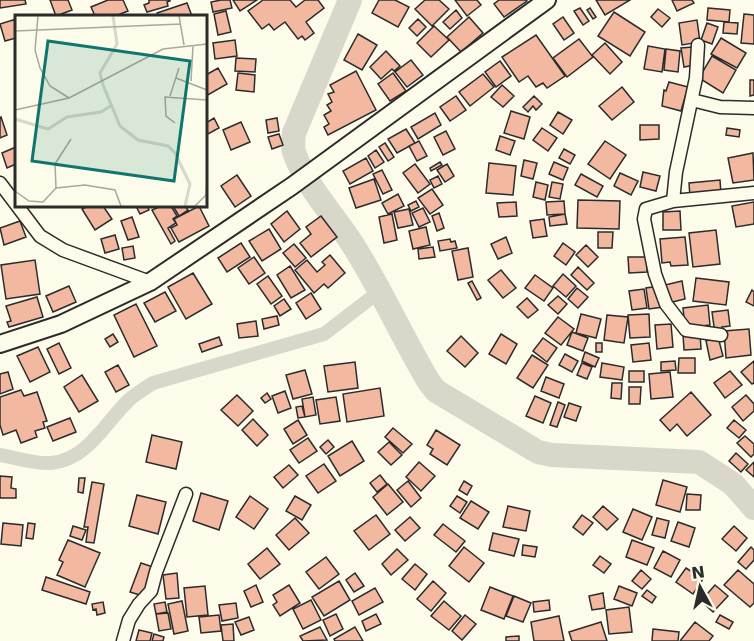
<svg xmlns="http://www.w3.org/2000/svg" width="754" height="641" font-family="'DejaVu Sans',sans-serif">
<rect width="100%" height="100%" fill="#fdfbea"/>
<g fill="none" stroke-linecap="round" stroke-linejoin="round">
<!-- canal -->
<path stroke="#d8d7c9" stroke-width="14" d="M0 455C17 458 34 464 51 463 88 460 106 421 130 399 137 393 145 388 153 383L324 334 380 291"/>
<!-- river -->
<path stroke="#d8d7c9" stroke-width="24" d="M350 0 294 133C293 141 292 148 295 155 308 189 334 215 353 245 381 289 402 337 429 382L436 391 538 452 552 455 699 462 733 484 754 508"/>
</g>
<!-- building -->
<path fill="#f2b8a0" stroke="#2b2b2b" stroke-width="1.5" d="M0 0H25L26 4 0 8Z
M50 0H68L72 10 56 16Z
M108 0H123L128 11 115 16H95L91 7Z
M149 0H170V1L167 2 168 6 147 12 144 5 149 3Z
M221 0H230L232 8 213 12 211 2Z
M233 0H257L240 11Z
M263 0H290L296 7 305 0H318L324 8 306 22 314 33 305 40 302 36 298 39 285 22 274 30 269 24 262 29 248 11Z
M379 0H395L409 7 398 27 372 13Z
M425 0H439L449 9 432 26 415 9Z
M455 0H477L481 5 467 16Z
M499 0H526L527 1 504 17 494 4Z
M596 0H630L605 15Z
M672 0H692L694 3 677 11Z
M187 3 192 16H158L157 13Z
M580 8 589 21 583 25 574 11Z
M590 8 596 17 593 19 587 10Z
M708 8 730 10 729 22 707 20Z
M658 9 670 18 662 27 651 17Z
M456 10 462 18 450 29 443 22Z
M226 11 231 32 218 35 214 14Z
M614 12 645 32 630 56 598 36Z
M744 14 754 15V44L741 43Z
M469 17 483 33 461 52 447 37Z
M563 17 574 33 564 40 553 24Z
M16 19V38L5 41 0 24Z
M418 19 426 27 417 36 409 28Z
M697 20 700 42 682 45 679 23Z
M724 22 738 23 737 34 723 33Z
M707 23 718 27 712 44 701 40Z
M434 26 449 40 431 57 417 43Z
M358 34 377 45 362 70 344 60Z
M536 35 565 76 547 88 543 83 536 87 528 76 519 82 502 57Z
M721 38 746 53 737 68 711 54Z
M579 39 593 57 567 77 553 58Z
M235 40 237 56 215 59 213 43Z
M605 43 622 62 610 74 592 55Z
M648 46 665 49 662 72 644 69Z
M692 47 695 65 684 67 681 48Z
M666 49 680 51 678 72 664 70Z
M386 51 400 66 394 71 392 69 381 79 370 67Z
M712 56 736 70 723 93 699 78Z
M236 58 256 59 255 72 235 71Z
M411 60 423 75 407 87 395 72Z
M500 61 511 76 496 87 485 72Z
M218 68 227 84 206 96V75Z
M356 71 376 110 328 135 324 127 329 124 324 115 331 111 327 105 332 102 328 94 334 92 330 85Z
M238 73 255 75 254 92 236 90Z
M393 73 406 91 390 101 378 84Z
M483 74 494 87 470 106 459 92Z
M750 80H754V95L750 96Z
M669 82 688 87 681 111 662 106 664 90 666 91Z
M502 85 514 96 503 107 491 97Z
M622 87 634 102 612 120 599 106Z
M456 96 466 110 450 121 440 107Z
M534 96 542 104 536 110 533 106 528 112 523 107Z
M511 111 530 117 524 139 504 133Z
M558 112 572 120 563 134 550 125Z
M435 113 441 125 418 139 411 127Z
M1 117 7 135 0 138V118Z
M214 118 219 128 206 135V123Z
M277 118 279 131 268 133 266 120Z
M241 122 250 142 231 150 223 130Z
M640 125H659V139L640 140Z
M542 128 557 138 548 151 533 140Z
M727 128 740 130 739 137 726 135Z
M406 129 415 143 397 153 388 139Z
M446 131 455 149 443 155 434 137Z
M279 134 283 145 272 149 268 137Z
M500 136 515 141 510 155 496 150Z
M419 141 427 156 417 161 409 146Z
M605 141 626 155 610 179 588 164Z
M385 143 394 157 388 161 379 147Z
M16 147V164L7 168 2 153Z
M564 149 575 155 570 164 559 158Z
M376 150 384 162 375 168 368 156Z
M753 153 754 180 733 183 728 158Z
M366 158 373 171 350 184 343 171Z
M524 160 537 163 533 179 521 176Z
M440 162 442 165 431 171 430 168Z
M554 162 568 168 563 180 549 174Z
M489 163 516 166 513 195 486 193Z
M415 164 430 184 418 193 403 173Z
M447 164 454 176 445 182 437 170Z
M382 170 392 190 383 194 373 174Z
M643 172 660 176 656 191 640 187Z
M620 173 638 181 631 195 614 186Z
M581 174 603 186 597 197 575 185Z
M237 175 251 196 235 207 221 186Z
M438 176 442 184 434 188 430 180Z
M374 179 381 200 356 208 349 188Z
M720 180 721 194 690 197 689 183Z
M536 182 548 185 545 200 533 197Z
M552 182 563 184 560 199 549 197Z
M432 189 443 205 430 214 418 198Z
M398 194 404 206 388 214 382 203Z
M578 200 620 201 619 229 577 228Z
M416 201 419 207 411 211 408 205Z
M564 201 565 214 547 215 546 202Z
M516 202 517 216 499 217 497 203Z
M754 202V224L736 227 732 206Z
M88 206H103L112 219 95 230 82 209Z
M136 206H147L149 210 140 214Z
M161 206H171L177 216 173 219 176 223 168 228 175 241 171 244 152 210Z
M173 206H185L188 210 179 216Z
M199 206 209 226 179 242 171 228 177 225 174 219Z
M423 208 430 222 419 227 412 213Z
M409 209 413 225 398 228 394 212Z
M287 211 300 229 284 242 271 224Z
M680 211 681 230H663V212Z
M439 213 444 228 437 231 432 216Z
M392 214 397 240 384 243 379 217Z
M565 214 567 224 550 226 549 217Z
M321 216 337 237 311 257 300 243 311 234 306 227Z
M132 217 139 237 128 240 121 221Z
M544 219 547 236 533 238 530 221Z
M20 221 26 237 4 245 0 228Z
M426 227 430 245 413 249 409 231Z
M269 229 281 249 262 261 249 241Z
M716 230 720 264 693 267 689 233Z
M598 232H613L612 248H598Z
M115 235 119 249 105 253 101 239Z
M506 237 512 253 498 259 491 244Z
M685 237 688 265 671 266 670 262 662 263 660 239Z
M450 239 451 242 455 241 457 248 440 251 438 241Z
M241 243 250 257 227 272 218 258Z
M563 243 575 252 566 265 554 256Z
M294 244 306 258 295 267 283 253Z
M586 245 598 257 588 267 576 255Z
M133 246 135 258 124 260 122 248Z
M433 247 435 257 419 259 418 249Z
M468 248 473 277 458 280 452 251Z
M330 255 345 273 328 288 324 284 314 293 295 270 307 260 317 272 325 265 322 262Z
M254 257 265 273 249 284 238 268Z
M628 257H647V272L629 273Z
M35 260 40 294 6 299 1 265Z
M290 266 305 290 291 298 277 275Z
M578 267 594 283 587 290 571 275Z
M501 270 516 288 503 298 488 280Z
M193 273 212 304 186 319 168 287Z
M563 274 576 286 566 297 553 286Z
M535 275 553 288 544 301 525 288Z
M268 276 282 296 271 304 257 284Z
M696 278 729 282 726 305 693 301Z
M472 281 481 298 477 300 468 283Z
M682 281 685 299 668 303 665 285Z
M69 286 76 302 53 312 46 296Z
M659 286 663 307 649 309 646 288Z
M577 288 588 297 578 308 568 299Z
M644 289 647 308 632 310 629 291Z
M752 290 754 292V306L746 302Z
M165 292 176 311 155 322 144 303Z
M311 293 321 309 306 319 296 303Z
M558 296 567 304 558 314 548 305Z
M37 297 43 317 9 327 7 322 11 321 6 306Z
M527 298 538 310 528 318 517 307Z
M284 299 291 309 280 316 274 306Z
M136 304 157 346 134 357 114 315Z
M708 305 710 325 685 328 683 308Z
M728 310 730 326 722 327 723 333 715 334 712 312Z
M581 314 601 319 596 338 576 333Z
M649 314 650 337 630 338 628 315Z
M607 315 628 317 624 343 604 340Z
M277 316 279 325 264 329 262 319Z
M558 317 574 329 561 345 545 333Z
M256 321 258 336 239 338 237 324Z
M671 324 673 347 657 349 655 325Z
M749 329 751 355 726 358 724 331Z
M572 332 588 338 583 351 567 345Z
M700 333 701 349 684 350 683 334Z
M113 334 118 342 110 347 105 339Z
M501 334 517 344 506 364 489 354Z
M461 336 478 353 465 367 447 351Z
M219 337 222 345 202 352 199 344Z
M718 337 723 356 710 360 706 341Z
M543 338 557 348 547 362 533 351Z
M59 343 71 368 59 374 47 349Z
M596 343H602V352H596Z
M649 343 651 360 633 362 631 345Z
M38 347 50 372 30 382 17 356Z
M585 352 599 358 595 367 582 361Z
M565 354 578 361 572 372 559 365Z
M532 355 548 365 533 388 517 378Z
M679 358H695V373H678Z
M675 361 676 370 661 371V362Z
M754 361V383L752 384 741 372Z
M355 362 358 388 328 392 324 366Z
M582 363 592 367 587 379 577 375Z
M602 363 624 367 622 380 600 377Z
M118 365 129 385 116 392 105 372Z
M305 370 312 394 293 399 286 375Z
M629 371H644V382H629Z
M730 371 742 385 725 398 714 383Z
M8 372 13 389 0 394V374Z
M670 372 673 397 651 399 649 374Z
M82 375 98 401 79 412 64 387Z
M546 377 564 384 559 398 541 391Z
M612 383H622L621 399 611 398Z
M629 387H641L640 404H629Z
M380 388 384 416 347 422 343 394Z
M21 390 24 396 37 392 47 421 43 422 45 428 35 431 37 437 21 443 16 430 3 435 0 425V397Z
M285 391 291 408 278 413 272 396Z
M691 392 711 415 687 436 677 424 670 431 660 420Z
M267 393 271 399 265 403 261 398Z
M237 395 253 411 238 426 221 410Z
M746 395 754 404V411L743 421 732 407Z
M535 396 551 403 543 423 526 416Z
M313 397 316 415 305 417 302 399Z
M336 397 340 421 320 424 316 400Z
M558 402 565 405 557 427 550 425Z
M569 403 581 407 576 421 564 417Z
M302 406 305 417 298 418 296 407Z
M70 418 76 432 53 441 47 427Z
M253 419 268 435 257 446 242 430Z
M298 420 307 435 293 444 284 429Z
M734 420 746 430 739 438 727 428Z
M393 428 412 444 403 453 385 437Z
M436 430 460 445 447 465 430 454 433 449 427 445Z
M152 435 182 442 176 469 146 462Z
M745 436 754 444V454L751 457 737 443Z
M308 438 317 451 299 463 290 450Z
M328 440 334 447 326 454 320 447Z
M352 441 364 461 340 476 328 456Z
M389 442 402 455 391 465 378 452Z
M736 453 748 464 741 472 729 461Z
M419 462 435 476 421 491 406 477Z
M754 462V477L746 470Z
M324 464 336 481 318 493 306 476Z
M289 465 298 475 283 488 274 477Z
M380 475 387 484 377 492 370 483Z
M0 476 12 477 11 488 16 489V498H0Z
M79 478H85L83 493 78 492Z
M663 480 687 487 680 512 656 505Z
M408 481 421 498 411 507 397 490Z
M464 481 472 486 467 495 459 490Z
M92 482 104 484 94 543 86 542 88 527H84Z
M388 484 403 502 387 515 373 497Z
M201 493 228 501 219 530 193 521Z
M687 494 701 495 700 510H686Z
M137 495 166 502 158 534 129 526Z
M250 496 268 509 254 529 236 517Z
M295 496 311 505 302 520 286 511Z
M457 496 467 502 460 513 450 506Z
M471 501 489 512 478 529 460 518Z
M508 506 530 511 526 531 503 527Z
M603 506 618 519 607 530 593 517Z
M633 509 652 517 642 540 623 532Z
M376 515 390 534 369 550 354 531Z
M582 515 593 523 583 535 573 527Z
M410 517 420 528 405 541 395 530Z
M295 518 309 533 289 550 276 535Z
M657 518 669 521 665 538 652 535Z
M678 522 695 528 689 547 671 541Z
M3 523 23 525 21 546 1 544Z
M28 523 35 524 33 539 26 538Z
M443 524 465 541 456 552 434 535Z
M73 526 86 530 82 540 70 536Z
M734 526 747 538 736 551 722 539Z
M493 533 519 539 514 556 489 550Z
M68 540 100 553 85 587 57 575 63 562 59 560Z
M632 540 654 548 647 565 626 557Z
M523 545 537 547 535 557 522 555Z
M464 547 484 563 469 582 449 566Z
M751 547 754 550V560L746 569 738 562Z
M267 548 280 564 260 579 248 564Z
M397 549 408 560 391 575 382 564Z
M663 551 680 560 671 577 654 568Z
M600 556 611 564 604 573 593 565Z
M326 557 339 574 319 589 306 572Z
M141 563 153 567 143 596 130 592Z
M415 564 427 574 415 590 402 579Z
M686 568 703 579 693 594 676 582Z
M641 570 651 579 642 589 632 581Z
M738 570 754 584V603L750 607 724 585Z
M177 573 179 598 166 599 163 575Z
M355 573 364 586 354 592 346 580Z
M46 577 90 592 86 604 42 590Z
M339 581 350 600 324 616 312 597Z
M433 581 446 593 431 611 417 599Z
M256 585 263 602 251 607 244 591Z
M289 585 300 603 280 616 273 605 277 602 273 595Z
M715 585 728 596 713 612 701 601Z
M205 586 208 615 187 617 184 588Z
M619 586 637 593 632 606 614 599Z
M490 587 513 596 504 619 481 610Z
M375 588 383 602 359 615 352 601Z
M647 590 656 597 652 603 642 596Z
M603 593 605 608 592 610 589 596Z
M514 596 531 603 523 622 506 616Z
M311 600 321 620 303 629 293 609Z
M549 600 550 610 534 612 533 602Z
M182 601 188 631 174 634 168 604Z
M444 601 461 616 449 630 431 616Z
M103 602 105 613 97 615 96 609 93 610 92 604Z
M165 602 167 612 156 614 154 604Z
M236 603 238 618 222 621 219 605Z
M629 607 632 632 609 634 606 610Z
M168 613 171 629 159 631 156 614Z
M336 614 343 629 330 636 323 620Z
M376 614 381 624 366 631 362 621Z
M219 615 221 631 201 633 199 617Z
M465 615 476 624 462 640 452 631Z
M720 615 733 622 729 629 716 622Z
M559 616 564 641H534L531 622Z
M249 617 254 630 241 635 235 622Z
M601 622 607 641H572L569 632Z
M695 622 713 636 709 641H680Z
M233 624 234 641H223L221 625Z
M320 627 327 640 303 641 300 636Z
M355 627 363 641H335L334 639Z
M653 629 679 632 678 641H652Z
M139 630 152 633 150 641H136Z
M154 634 164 637 163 641H152Z
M519 636V641H506V637Z"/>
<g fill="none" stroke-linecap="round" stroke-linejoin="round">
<defs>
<path id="street" d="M692 100 720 107 754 108
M0 183 40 236 63 250 150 282
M673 201 676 172 696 78 698 45
M721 335 686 330 666 304 655 274 644 219 646 209 673 201 754 193
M123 641 129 620 139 604 151 591 156 572 186 494"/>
<path id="secondary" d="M0 344 61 324 150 282 292 186 547 0"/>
</defs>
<!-- street casing -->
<use href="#street" stroke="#2b2b2b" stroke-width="15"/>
<!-- secondary casing -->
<use href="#secondary" stroke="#2b2b2b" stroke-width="20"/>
<!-- street -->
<use href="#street" stroke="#fdfbea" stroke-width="12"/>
<!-- secondary -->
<use href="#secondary" stroke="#fdfbea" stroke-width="16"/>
</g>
<!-- overview -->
<g transform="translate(15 15)">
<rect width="192" height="192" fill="#fdfbea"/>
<path fill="none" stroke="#d8d7c9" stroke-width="3" d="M98 1 102 29 85 58 88 70 105 111 123 125 153 131 160 138 175 169 170 191M0 104 33 114 52 102 86 97 97 90"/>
<path fill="none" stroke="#a9a89e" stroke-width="1.5" d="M23 1 20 35 25 53 35 71 54 83M164 1 169 30M0 16 166 9M161 63 192 75M176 66 178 31M155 81 164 53M0 95 54 83 148 34 192 29M160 108 151 101 150 82 192 85M41 173 40 149 56 124M0 176 14 186 28 187 41 173 70 170 100 175 106 191M180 191 191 180 192 167"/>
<path fill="#0f766e" fill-opacity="0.15" stroke="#0f766e" stroke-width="3" d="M33 26 175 46 159 166 17 146Z"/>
<rect width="192" height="192" fill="none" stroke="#2b2b2b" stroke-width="3"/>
</g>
<!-- north arrow -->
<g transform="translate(700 587) rotate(352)" stroke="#fdfbea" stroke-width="4.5" paint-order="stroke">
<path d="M0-4.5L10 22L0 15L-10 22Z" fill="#2b2b2b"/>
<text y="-9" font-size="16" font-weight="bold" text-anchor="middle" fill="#2b2b2b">N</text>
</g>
</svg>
